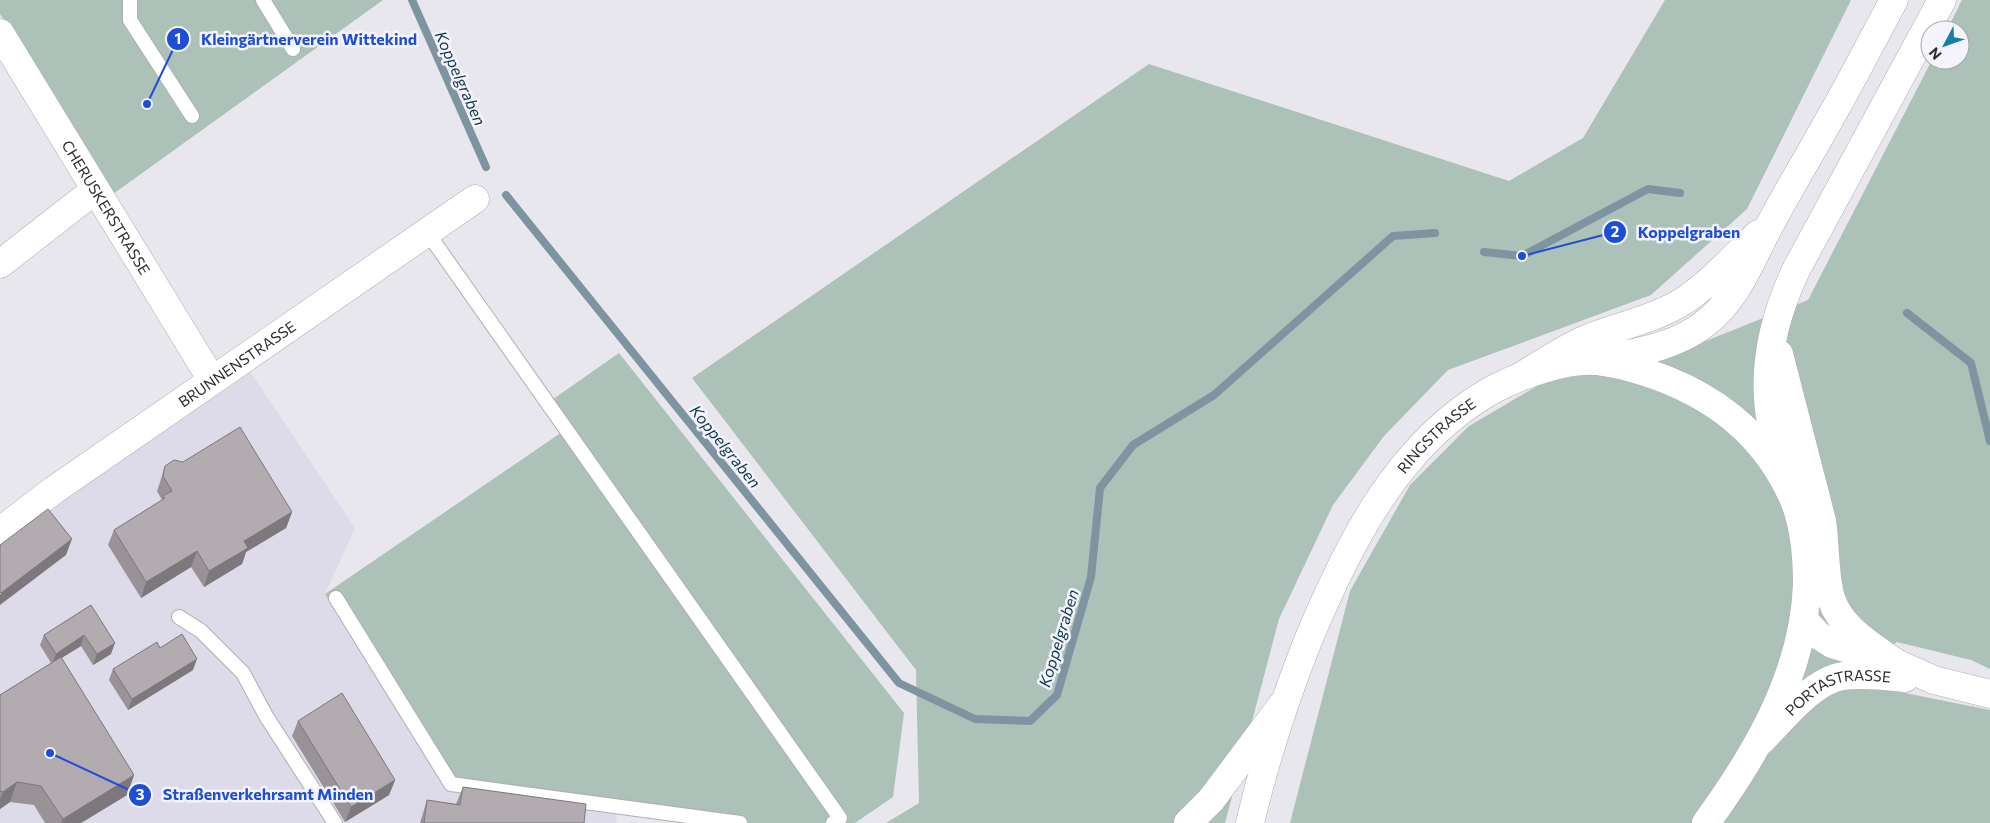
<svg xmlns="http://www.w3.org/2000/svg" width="1990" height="823" font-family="Commissioner,sans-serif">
<rect width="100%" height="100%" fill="#e8e7ee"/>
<!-- built -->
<path fill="#dddae9" d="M247 367 355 528 325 594 617 813 616 823H0V546Z"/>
<!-- green -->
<path fill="#acc1b7" d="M0 0H383L113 194 0 14Z
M1665 0H1851L1747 209 1651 295 1448 370 1384 436 1333 505 1279 619 1225 823H886L919 803 916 670 692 378 1149 64 1509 181 1583 138Z
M1962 0H1990V669L1971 660 1897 642 1836 688 1870 686 1990 710V823H1290L1350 591 1410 485 1469 426 1544 382 1656 361 1808 300 1932 60H1960V30H1947Z
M619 353 904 713 893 797 855 823H692L446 789 325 594 568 428 549 402Z"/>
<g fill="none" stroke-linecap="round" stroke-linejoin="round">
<!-- stream -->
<path stroke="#7e94a1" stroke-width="8" d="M412 0 486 167
M506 195 899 683 975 719 1030 721 1057 695 1091 577 1100 488 1133 445 1214 395 1393 236 1435 233
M1484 252 1522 256 1648 189 1680 193
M1907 313 1971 363 1990 441"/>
<defs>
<path id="service" d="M130 0V20L192 116
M263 0 293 49
M427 232 840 818 833 823
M336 598 451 784 740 823
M179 617 201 631 243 673 266 716 335 823"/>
<g id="minor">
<path id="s1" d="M0 33 212 380"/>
<path d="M0 264 95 190"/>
<path id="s2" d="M0 531 54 490 475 199"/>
</g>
<g id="secondary">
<path d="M1804 620 1818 635 1832 644 1896 663 1934 680 1990 694"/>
<path id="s3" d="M1762 740C1784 718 1812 681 1843 676 1863 673 1885 676 1905 678"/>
<path d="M1188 823 1211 800 1282 705"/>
</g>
<g id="primary">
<path id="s4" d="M1250 823C1264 763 1283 705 1305 648 1345 550 1396 444 1492 390 1521 375 1565 358 1598 361 1614 363 1630 367 1645 372 1713 394 1765 433 1794 500 1804 525 1807 557 1807 584 1804 673 1757 753 1706 823"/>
</g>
<path id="trunk" d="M1779 354 1822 521C1826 545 1824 576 1831 598 1840 628 1873 647 1896 663
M1596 361C1632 353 1673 348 1703 325 1739 299 1752 256 1773 219 1791 185 1811 153 1829 120 1852 81 1872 40 1894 0
M1520 377C1545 362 1569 345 1597 335 1625 325 1655 318 1682 302 1710 284 1734 257 1758 234
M1795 502C1787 480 1780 458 1774 436 1759 378 1772 320 1797 268L1942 0"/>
</defs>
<!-- service casing -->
<use href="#service" stroke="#afaeb5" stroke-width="16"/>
<!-- minor casing -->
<use href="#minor" stroke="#afaeb5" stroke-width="29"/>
<!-- secondary casing -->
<use href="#secondary" stroke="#afaeb5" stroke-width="29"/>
<!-- primary casing -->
<use href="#primary" stroke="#afaeb5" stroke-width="29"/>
<!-- trunk casing -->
<use href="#trunk" stroke="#afaeb5" stroke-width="29"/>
<!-- service -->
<use href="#service" stroke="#fff" stroke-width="14"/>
<!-- minor -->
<use href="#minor" stroke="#fff" stroke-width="28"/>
<!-- secondary -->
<use href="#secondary" stroke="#fff" stroke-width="28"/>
<!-- primary -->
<use href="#primary" stroke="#fff" stroke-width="28"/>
<!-- trunk -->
<use href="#trunk" stroke="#fff" stroke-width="28"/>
</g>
<!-- wall -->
<path fill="#999397" d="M165 466 292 512 286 528 246 552 242 564 204 587 191 567 141 598 108 545 114 530 162 500 157 491 160 482Z
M91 605 111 654 93 665 81 646 61 658 134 775 127 795 81 823H45L34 805 10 802 0 809V695L51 663 40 645 44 635Z
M160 648 193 670 128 710 109 680 113 669Z
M298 721 395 780 389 795 345 822 292 736Z
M463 787 584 823H420L427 800 456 804Z"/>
<!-- shaded-wall -->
<path fill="#7d787b" d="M292 512 286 528 246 552 242 564 204 587 209 571 244 541Z
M72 539 66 555 0 605V595L1 593Z
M197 551 191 567 141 598 146 582Z
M84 635 81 646 52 664 56 654Z
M115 643 111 654 93 665 97 654Z
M197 659 193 670 128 710 132 699Z
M134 775 127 795 81 823H61L63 819Z
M395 780 389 795 345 822 351 807Z
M17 782 10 802 0 809V800L3 792Z"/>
<!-- building -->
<path fill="#b2abb0" stroke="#7d787b" d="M240 427 292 512 244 541 248 548 209 571 197 551 146 582 114 530 165 498 163 496 172 491 163 476 165 466 174 460 183 462Z
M48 509 72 539 1 593 0 592V545Z
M91 605 115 643 97 654 84 635 56 654 44 635Z
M182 634 197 659 132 699 113 669 157 642 160 648Z
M61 657 134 775 63 819 41 786 17 782 3 792 0 791V695Z
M342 693 395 780 351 807 298 721Z
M463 787 586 804 584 823H424L427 800 460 805Z"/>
<g text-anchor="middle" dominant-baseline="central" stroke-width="5" stroke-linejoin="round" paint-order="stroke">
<!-- street labels -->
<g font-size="15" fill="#2e2e30" stroke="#f5f4fc">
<text stroke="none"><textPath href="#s1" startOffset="204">CHERUSKERSTRASSE</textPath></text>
<text stroke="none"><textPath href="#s2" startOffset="290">BRUNNENSTRASSE</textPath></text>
<text stroke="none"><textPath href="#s4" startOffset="436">RINGSTRASSE</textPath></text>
<text stroke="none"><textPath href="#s3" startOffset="95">PORTASTRASSE</textPath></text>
</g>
<!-- water labels -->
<g font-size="16" font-style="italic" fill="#0c374b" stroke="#f5f4fc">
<text transform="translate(461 78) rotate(66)">Koppelgraben</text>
<text transform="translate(726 446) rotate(51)">Koppelgraben</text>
<text transform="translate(1058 638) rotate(-73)">Koppelgraben</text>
</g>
</g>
<!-- callouts -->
<path fill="none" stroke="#1d4ed8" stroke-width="2" d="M147 104L178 39M1522 256L1615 232M50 753L140 795"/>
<g fill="#1d4ed8" stroke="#f5f4fc" stroke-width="2">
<circle cx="147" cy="104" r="5"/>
<circle cx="1522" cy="256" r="5"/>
<circle cx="50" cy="753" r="5"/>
<circle cx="178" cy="39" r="12"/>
<circle cx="1615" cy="232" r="12"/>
<circle cx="140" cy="795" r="12"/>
</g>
<g font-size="15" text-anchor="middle" font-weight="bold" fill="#fff">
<text x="178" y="44">1</text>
<text x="1615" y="237">2</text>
<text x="140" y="800">3</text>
</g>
<g font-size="16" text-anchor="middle" font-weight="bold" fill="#1d4ed8" stroke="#f5f4fc" stroke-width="5" stroke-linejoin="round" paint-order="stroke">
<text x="309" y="45">Kleingärtnerverein Wittekind</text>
<text x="1689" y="238">Koppelgraben</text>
<text x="268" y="800">Straßenverkehrsamt Minden</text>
</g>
<!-- north arrow -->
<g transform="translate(1945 45) rotate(229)"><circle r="24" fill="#f5f4fc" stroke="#a5a5aa"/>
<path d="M0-4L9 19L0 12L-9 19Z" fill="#167fa9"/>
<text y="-8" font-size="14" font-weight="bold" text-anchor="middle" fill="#2e2e30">N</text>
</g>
</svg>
